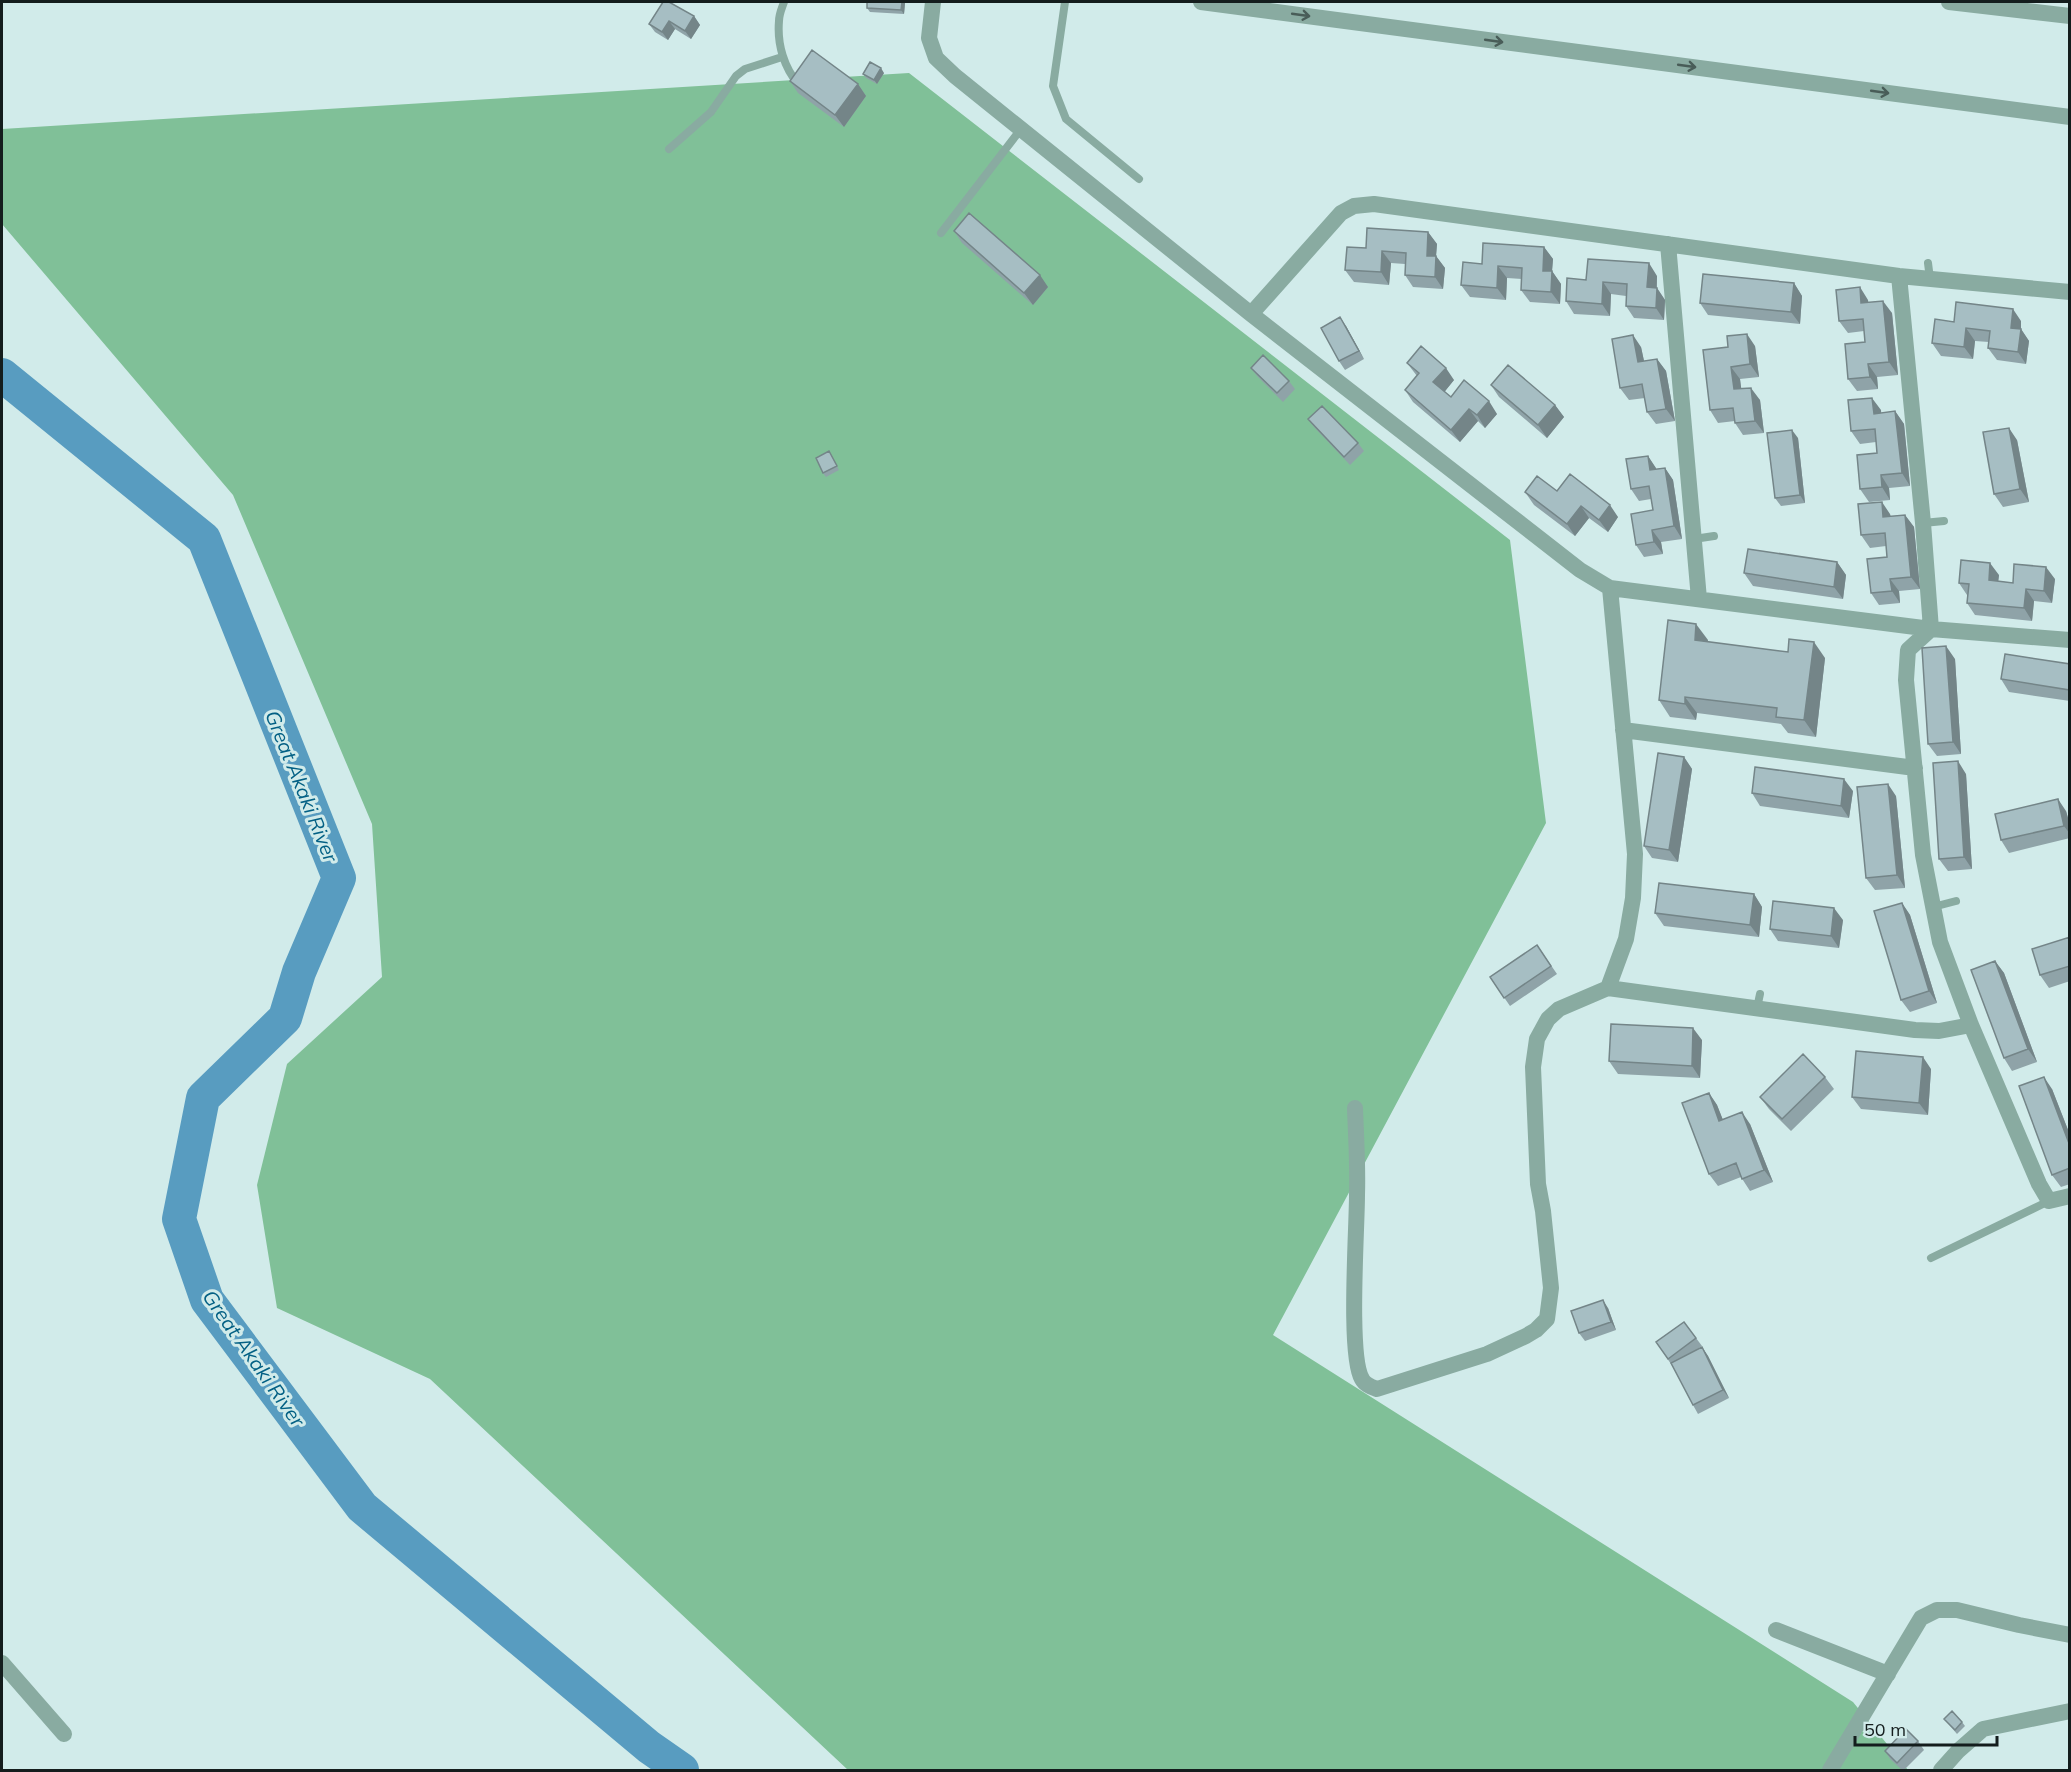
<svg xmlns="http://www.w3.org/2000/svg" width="2071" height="1772" font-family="Mulish,sans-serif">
<rect width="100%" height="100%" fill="#d1ebea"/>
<!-- forest -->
<path fill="#80c098" d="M909 73 1510 540 1546 823 1273 1335 1853 1702 1908 1770H848L430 1379 277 1308 257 1185 287 1064 382 977 372 824 233 495 2 224V129Z"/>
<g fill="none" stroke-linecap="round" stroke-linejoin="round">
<!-- river -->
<path stroke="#589cc0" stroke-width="34" d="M2 375 204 539 339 878 299 972 285 1018 203 1098 179 1219 207 1300 362 1507 649 1747 682 1770"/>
<!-- lane -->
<path stroke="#89aba1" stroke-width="8" d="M784 2C782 8 779 14 779 21 777 44 784 68 799 85
M1065 2 1053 86 1066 119 1139 179
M669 149 711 112 736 76 745 69 782 57
M941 233 1021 129
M1928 263 1930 279
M1923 523 1944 521
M1694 539 1714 536
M1933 907 1956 901
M1757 1008 1760 994
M1931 1258 2049 1201"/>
<!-- street -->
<path stroke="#89aba1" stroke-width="16" d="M933 2 929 38 936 58 955 76 1251 314 1580 570 1610 588 1931 629 2070 640
M1201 2 2070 117
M1949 2 2070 16
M1668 244 1699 599
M1899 276 1923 523 1931 629 1908 650 1906 680 1923 855 1940 942 1971 1025 2039 1184 2049 1201 2070 1196
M1251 314 1341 213 1354 206 1374 204 1899 276 2070 292
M1623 730 1915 768
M1608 988 1626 939 1633 898 1635 854 1610 588
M1355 1108C1356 1137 1358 1166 1357 1195 1357 1229 1348 1356 1362 1379 1365 1385 1372 1387 1377 1389L1487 1354 1526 1336 1536 1330 1547 1319 1551 1288 1543 1211 1538 1184 1533 1067 1537 1039 1548 1019 1559 1009 1608 988 1915 1030 1939 1031 1971 1025
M1776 1630 1888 1674
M2 1663 64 1734
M1830 1770 1921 1618 1937 1610H1957L2019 1625 2070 1635
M1941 1770 1958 1751 1983 1729 2070 1711"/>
</g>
<!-- wall -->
<path fill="#8fa3a8" d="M867 2H903L905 3 904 14 870 12 867 8Z
M694 16 700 25 691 39 675 29 668 40 655 32 649 24Z
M884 73 877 84 866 78 863 74Z
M790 81 858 84 866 96 844 127 798 93Z
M954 231 1048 287 1033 305 962 243Z
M1428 232 1437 244 1436 256 1445 268 1443 289 1413 287 1405 275V264L1391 263 1389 285 1354 282 1345 270 1366 248Z
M1544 247 1553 259 1552 271 1561 284 1560 304 1530 302 1521 290 1522 279 1507 278 1506 300 1470 297 1461 285 1482 264Z
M1657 276V288L1665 300 1664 320 1634 318 1626 306V296L1611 294 1610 316 1574 314 1566 301 1586 280Z
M1794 283 1802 296 1800 324 1708 315 1700 303Z
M1868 300V302L1892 313 1898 375 1877 377 1878 389 1857 391 1848 379 1865 342 1864 331 1848 333 1839 321Z
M2021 321V329L2029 341 2026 364 1997 360 1988 348 1989 342 1975 341 1973 359 1941 356 1932 343 1954 322Z
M1346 326 1364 359 1345 370 1339 361Z
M1755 346 1759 377 1740 379 1741 389 1760 400 1764 433 1743 435 1735 423V421L1718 423 1710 410 1703 350Z
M1641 347 1644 361 1657 359 1666 371 1675 421 1656 424 1647 412 1645 398 1629 400 1620 388Z
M1407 363 1454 380 1444 392 1451 397 1497 414 1485 428 1478 421 1460 442 1413 402 1405 390 1417 376Z
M1251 368 1289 381 1295 389 1283 402 1257 376Z
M1491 385 1555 405 1564 417 1547 438 1499 397Z
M1881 410V413L1895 411 1904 424 1910 486 1889 488 1890 500 1869 502 1860 489 1877 453 1876 442 1860 444 1851 431Z
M1308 419 1358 443 1364 451 1350 465 1314 427Z
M1798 438 1805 503 1781 506 1775 498Z
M2017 440 2029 502 2003 507 1994 494Z
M829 451 839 470 826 477 823 473Z
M1648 456 1656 469 1665 468 1673 480 1682 539 1661 542 1663 554 1644 557 1636 545 1653 510 1651 499 1639 501 1631 489Z
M1557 491 1618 517 1608 532 1589 518 1575 536 1534 505 1525 492Z
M1890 514 1891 517 1905 515 1914 527 1920 589 1899 591 1900 603 1879 605 1871 593 1887 557 1886 546 1870 548 1861 535Z
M1837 562 1846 575 1843 599 1753 586 1744 573Z
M1999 575 1998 581 2013 583 2055 579 2052 603 2034 601 2032 621 1975 615 1967 603V595L1959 583Z
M1708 640 1707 642 1825 658 1816 737 1788 733 1781 724 1697 713 1696 720 1670 717 1659 700Z
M1955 659 1961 754 1937 756 1928 744Z
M2070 664V701L2009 692 2001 679Z
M1684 757 1692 769 1678 862 1652 858 1644 846Z
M1966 774 1972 869 1948 871 1939 859Z
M1853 791 1849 818 1760 806 1752 793Z
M1896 796 1905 888 1875 890 1866 878Z
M2066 811 2070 825V838L2009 853 2001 840Z
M1754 894 1762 907 1759 937 1664 926 1655 913Z
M1902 903 1910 915 1937 1003 1910 1012 1901 1000Z
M1843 920 1839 948 1778 941 1770 929Z
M2070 937V981L2049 988 2040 975Z
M1537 945 1557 974 1510 1006 1490 977Z
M1995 961 2004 973 2037 1062 2012 1071 2004 1058Z
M1702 1040 1700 1078 1618 1074 1609 1061Z
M1931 1069 1928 1115 1861 1109 1852 1097Z
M1825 1077 1834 1089 1791 1131 1769 1109 1760 1097Z
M2052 1089 2070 1135V1184L2061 1187 2052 1175Z
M1709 1093 1717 1105 1723 1120 1750 1124 1773 1182 1750 1191 1741 1177 1718 1186 1709 1174Z
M1608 1308 1616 1330 1585 1341 1579 1333Z
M1684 1322 1702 1346 1696 1350 1702 1347 1708 1356 1729 1398 1698 1414 1693 1405 1673 1367 1656 1342Z
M1944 1719 1962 1722 1965 1726 1957 1734Z
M1918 1741 1924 1750 1904 1770H1902L1890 1759 1885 1751Z"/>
<!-- shaded-wall -->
<path fill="#748588" d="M902 2H903L905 3 904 14 901 10Z
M694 16 700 25 691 39 685 31Z
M669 21 675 29 668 40 662 32Z
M881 68 884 73 877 84 874 80Z
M858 84 866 96 844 127 835 115Z
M1428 232 1437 244 1435 268 1427 256Z
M1544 247 1553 259 1551 283 1543 271Z
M1382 251 1391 263 1389 285 1381 272Z
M1436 256 1445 268 1443 289 1435 277Z
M1649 263 1657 276 1656 299 1647 287Z
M1498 266 1507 278 1506 300 1497 288Z
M1552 271 1561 284 1560 304 1551 292Z
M1040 275 1048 287 1033 305 1024 293Z
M1603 282 1611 294 1610 316 1602 304Z
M1794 283 1802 296 1800 324 1791 312Z
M1860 287 1868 300 1870 315 1861 303Z
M1657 288 1665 300 1664 320 1656 308Z
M1883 301 1892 313 1898 375 1889 362Z
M2013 309 2021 321V329L2029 341 2026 364 2018 352 2011 328Z
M1340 317 1346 326 1364 359 1359 351Z
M1966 328 1975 341 1973 359 1964 347Z
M1747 334 1755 346 1759 377 1750 364Z
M1633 335 1641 347 1647 375 1638 362Z
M1657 359 1666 371 1675 421 1666 409Z
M1868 364 1877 377 1878 389 1870 377Z
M1731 367 1740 379 1743 402 1734 389Z
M1446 368 1454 380 1442 395 1433 382Z
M1751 388 1760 400 1764 433 1755 421Z
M1872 398 1881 410 1882 426 1874 414Z
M1489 401 1497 414 1485 428 1477 415Z
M1555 405 1564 417 1547 438 1538 425Z
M1469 409 1478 421 1460 442 1451 430Z
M1895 411 1904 424 1910 486 1902 473Z
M2009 428 2017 440 2029 502 2020 489Z
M1792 430 1798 438 1805 503 1800 495Z
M1648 456 1656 468 1659 482 1650 470Z
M1665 468 1673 480 1682 539 1674 526Z
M1881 475 1889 488 1890 500 1882 487Z
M1882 502 1890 514 1892 529 1883 517Z
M1610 505 1618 517 1608 532 1599 520Z
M1581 506 1589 518 1575 536 1567 524Z
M1905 515 1914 527 1920 589 1911 577Z
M1652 530 1661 542 1663 554 1654 542Z
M1837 562 1846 575 1843 599 1834 587Z
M1990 563 1999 575 1997 592 1989 580Z
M2046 567 2055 579 2052 603 2044 591Z
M1890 579 1899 591 1900 603 1892 591Z
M2026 589 2034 601 2032 621 2024 608Z
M1696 624 1708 640 1706 656 1695 640Z
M1814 642 1825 658 1816 737 1804 720Z
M1946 646 1955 659 1961 754 1953 742Z
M1685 697 1697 713 1696 720 1685 704Z
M1684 757 1692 769 1678 862 1669 850Z
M1958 761 1966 774 1972 869 1964 857Z
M1844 779 1853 791 1849 818 1841 806Z
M1888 784 1896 796 1905 888 1897 875Z
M2058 799 2066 811 2070 825V834L2064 826Z
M1754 894 1762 907 1759 937 1750 925Z
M1902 903 1910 915 1937 1003 1929 991Z
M1834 908 1843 920 1839 948 1831 936Z
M1995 961 2004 973 2037 1062 2028 1049Z
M1693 1028 1702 1040 1700 1078 1692 1066Z
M1923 1057 1931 1069 1928 1115 1919 1103Z
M2044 1077 2052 1089 2070 1135V1146Z
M1709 1093 1717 1105 1728 1133 1719 1121Z
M1742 1112 1750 1124 1773 1182 1764 1170Z
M1603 1300 1608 1308 1616 1330 1611 1322Z
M1702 1347 1708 1356 1729 1398 1723 1390Z"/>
<!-- building -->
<path fill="#a6bec3" stroke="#748588" stroke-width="1.5" d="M663 2H669L694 16 685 31 669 21 662 32 649 24Z
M867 2H902L901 10 867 8Z
M812 50 858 84 835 115 790 81Z
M870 62 881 68 874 80 863 74Z
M969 213 1040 275 1024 293 954 231Z
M1367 228 1428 232 1427 256H1436L1435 277 1405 275 1406 253 1382 251 1381 272 1345 270 1347 247 1366 248Z
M1483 243 1544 247 1543 271H1552L1551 292 1521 290 1522 268 1498 266 1497 288 1461 285 1463 262 1482 264Z
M1588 259 1649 263 1647 287 1657 288 1656 308 1626 306 1627 284 1603 282 1602 304 1566 301 1567 278 1586 280Z
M1703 274 1794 283 1791 312 1700 303Z
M1860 287 1861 303 1883 301 1889 362 1868 364 1870 377 1848 379 1845 344 1865 342 1863 319 1839 321 1836 290Z
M1956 302 2013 309 2011 328 2021 329 2018 352 1988 348 1990 331 1966 328 1964 347 1932 343 1935 319 1954 322Z
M1340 317 1359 351 1339 361 1321 328Z
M1747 334 1750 364 1731 367 1734 389 1751 388 1755 421 1735 423 1733 408 1710 410 1703 350 1728 347 1727 336Z
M1633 335 1638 362 1657 359 1666 409 1647 412 1642 384 1620 388 1612 339Z
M1421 346 1446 368 1433 382 1451 397 1464 380 1489 401 1477 415 1469 409 1451 430 1405 390 1419 373 1407 363Z
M1263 355 1289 381 1277 393 1251 368Z
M1508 365 1555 405 1538 425 1491 385Z
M1872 398 1874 414 1895 411 1902 473 1881 475 1882 487 1860 489 1857 455 1877 453 1875 429 1851 431 1848 400Z
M1322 406 1358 443 1344 457 1308 419Z
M2009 428 2020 489 1994 494 1983 432Z
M1792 430 1800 495 1775 498 1767 433Z
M829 451 837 466 823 473 816 458Z
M1648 456 1650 470 1665 468 1674 526 1652 530 1654 542 1636 545 1631 514 1653 510 1649 486 1631 489 1626 459Z
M1570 474 1610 505 1599 520 1581 506 1567 524 1525 492 1537 476 1557 491Z
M1882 502 1883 517 1905 515 1911 577 1890 579 1892 591 1871 593 1867 559 1887 557 1885 533 1861 535 1858 504Z
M1748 549 1837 562 1834 587 1744 573Z
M1961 560 1990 563 1989 580 2013 583 2014 564 2046 567 2044 591 2026 589 2024 608 1967 603 1969 584 1959 583Z
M1668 620 1696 624 1695 640 1788 652 1789 639 1814 642 1804 720 1776 717 1777 708 1685 697V704L1659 700Z
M1946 646 1953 742 1928 744 1922 648Z
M2005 654 2070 664V690L2001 679Z
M1658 753 1684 757 1669 850 1644 846Z
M1958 761 1964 857 1939 859 1933 763Z
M1755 767 1844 779 1841 806 1752 793Z
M1888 784 1897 875 1866 878 1857 787Z
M2058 799 2064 826 2001 840 1995 814Z
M1659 883 1754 894 1750 925 1655 913Z
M1773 901 1834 908 1831 936 1770 929Z
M1902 903 1929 991 1901 1000 1874 911Z
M2070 937V966L2040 975 2032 949Z
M1537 945 1551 966 1504 998 1490 977Z
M1995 961 2028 1049 2004 1058 1971 970Z
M1611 1024 1693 1028 1692 1066 1609 1061Z
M1856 1051 1923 1057 1919 1103 1852 1097Z
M1803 1054 1825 1077 1782 1119 1760 1097Z
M2044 1077 2070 1146V1168L2052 1175 2019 1086Z
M1709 1093 1719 1121 1742 1112 1764 1170 1742 1179 1736 1163 1709 1174 1682 1103Z
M1603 1300 1611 1322 1579 1333 1571 1311Z
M1684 1322 1696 1338 1668 1359 1656 1342Z
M1702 1347 1723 1390 1693 1405 1671 1363Z
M1952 1711 1962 1722 1955 1730 1944 1719Z
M1906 1729 1918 1741 1897 1763 1885 1751Z"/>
<!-- one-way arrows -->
<defs><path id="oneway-shaft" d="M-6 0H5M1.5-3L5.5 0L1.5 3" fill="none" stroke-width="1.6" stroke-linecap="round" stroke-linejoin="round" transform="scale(1.5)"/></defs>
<g stroke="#495d58">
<use href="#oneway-shaft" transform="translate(1301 15) rotate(8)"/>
<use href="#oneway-shaft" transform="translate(1494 41) rotate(8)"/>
<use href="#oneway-shaft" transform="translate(1687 66) rotate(8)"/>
<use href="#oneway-shaft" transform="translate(1880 92) rotate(8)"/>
</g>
<g text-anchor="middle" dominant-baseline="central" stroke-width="6" stroke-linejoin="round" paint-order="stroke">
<!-- water labels -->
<g font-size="20" font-style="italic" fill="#036084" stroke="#d1ebea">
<text transform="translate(302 786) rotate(68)">Great Akaki River</text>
<text transform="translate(254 1358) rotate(55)">Great Akaki River</text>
</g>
</g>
<!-- border -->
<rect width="2071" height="1772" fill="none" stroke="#141d1d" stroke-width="6"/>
<!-- scale -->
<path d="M1855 1736v9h142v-9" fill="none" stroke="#141d1d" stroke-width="3"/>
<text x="1864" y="1736" font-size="18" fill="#141d1d" stroke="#d1ebea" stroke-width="4.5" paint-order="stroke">50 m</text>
</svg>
